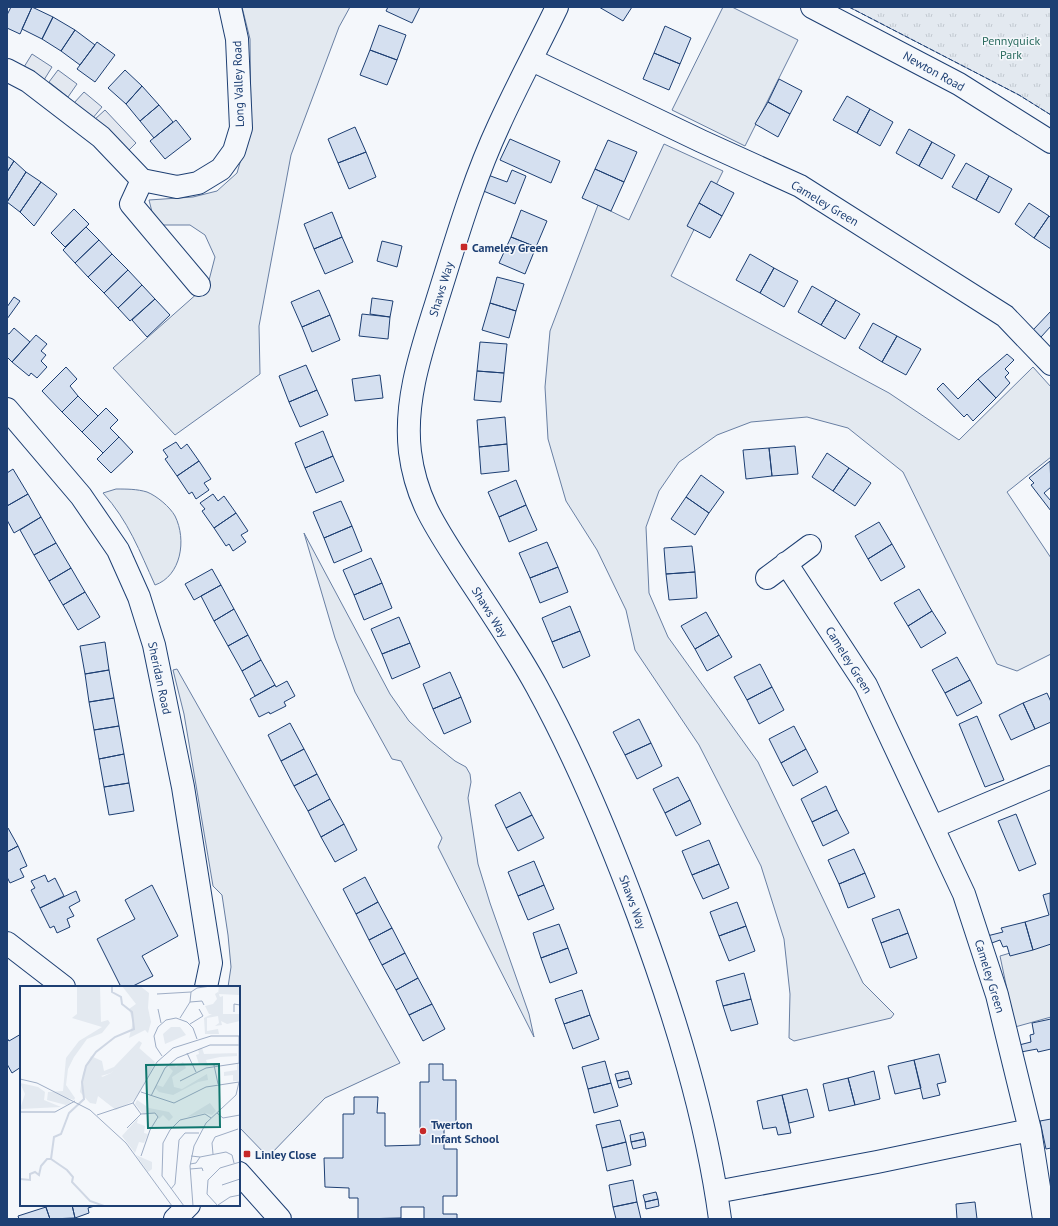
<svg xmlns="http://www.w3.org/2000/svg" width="1058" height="1226" font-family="'PT Sans',sans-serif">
<defs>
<pattern id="park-tufts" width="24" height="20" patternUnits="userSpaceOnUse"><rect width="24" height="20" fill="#e3e9f0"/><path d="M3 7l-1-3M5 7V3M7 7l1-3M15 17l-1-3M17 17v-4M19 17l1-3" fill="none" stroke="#c2c9d1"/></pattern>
</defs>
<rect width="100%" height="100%" fill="#f4f7fb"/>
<!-- grass -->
<path fill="#e3e9f0" stroke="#687fa3" d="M242 7H350L339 27 291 155 259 326 260 374 175 435 113 368 208 284 215 257 205 235 190 225H163L153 216 149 200 193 197 217 191 237 173 251 125 250 39Z
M723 7H732L798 40 745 146 672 110Z
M664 144 723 171 671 276 889 393 959 440 1033 367 1051 387V457L1007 492 1051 558V654L1017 671 997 664 903 472 848 428 807 417 751 422 717 435 679 462 659 491 646 527 649 593 668 637 758 762 863 983 894 1014 891 1018 794 1041 789 1038 790 994 784 939 761 866 699 745 635 650 626 610 597 550 566 501 548 439 545 387 550 331 598 205 629 220Z
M116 489C127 489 137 489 147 492 157 496 170 507 175 516 187 540 181 576 155 585 140 552 128 520 103 493Z
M304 533 390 694 409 721 429 740 455 761 466 767 470 774 471 782 468 798 478 864 490 903 529 1014 534 1037 438 847 442 838 401 761 392 759 355 692 335 638Z
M177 669 400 1063 325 1098 268 1157 239 1127V987H228L231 967 228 935 222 895 213 886 184 714 173 670Z
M1051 941V1017L1015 1027 1000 956Z"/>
<!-- park -->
<path fill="url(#park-tufts)" stroke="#687fa3" d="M849 7H1051V115L1019 95Z"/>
<!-- parking -->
<path fill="#e3e8f0" stroke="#687fa3" d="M32 54 52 67 44 80 24 67Z
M58 70 77 84 68 97 49 82Z
M84 92 102 107 92 119 74 103Z
M105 110 136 143 126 153 94 120Z"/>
<!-- building -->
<path fill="#d5e0f0" stroke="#1d3f73" d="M11 7H32L20 34 7 28V15Z
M32 7 53 17 42 39 22 29Z
M388 7H420L412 23 386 11Z
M599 7H632L623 21Z
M53 17 75 30 61 51 42 39Z
M379 25 406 35 397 60 370 50Z
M665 26 691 38 680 64 654 53Z
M75 30 95 45 80 65 61 51Z
M97 42 115 55 95 82 77 69Z
M370 50 397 60 387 85 360 75Z
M654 53 680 64 669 90 643 79Z
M125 70 142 86 126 104 108 88Z
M779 79 802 91 790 114 768 102Z
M142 86 159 105 140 121 126 104Z
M847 96 870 109 857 133 833 120Z
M768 102 790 114 778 137 755 124Z
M159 105 173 122 154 138 140 121Z
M870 109 893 122 880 146 857 133Z
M176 120 191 139 165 159 150 141Z
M355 127 366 152 338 163 328 139Z
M909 129 932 142 919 166 896 153Z
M510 139 560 161 551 183 500 160Z
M608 140 637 152 624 182 595 169Z
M932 142 955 155 942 179 919 166Z
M366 152 376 177 349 189 338 163Z
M7 156 14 161 7 172Z
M14 161 26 172 7 202V172Z
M966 163 989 176 976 200 952 187Z
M595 169 624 182 611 211 582 198Z
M512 170 526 176 515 204 481 190 488 175 507 182Z
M26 172 41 182 20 212 7 202Z
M989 176 1012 189 999 213 976 200Z
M711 181 734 193 722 216 699 203Z
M41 182 57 194 34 226 20 212Z
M699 203 722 216 710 238 687 226Z
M1029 203 1049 216 1034 238 1015 224Z
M74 209 89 224 65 247 51 233Z
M521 210 547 221 536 247 511 237Z
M332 212 342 237 314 249 304 224Z
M1049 216 1051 218V249L1034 238Z
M86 227 99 240 75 263 63 250Z
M342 237 353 262 325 274 314 249Z
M511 237 536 247 525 274 499 263Z
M99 240 112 254 88 277 75 263Z
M382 241 402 246 397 267 377 261Z
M112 254 128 270 104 293 88 277Z
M750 254 774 268 760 293 736 280Z
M774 268 798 281 784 307 760 293Z
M128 270 142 285 118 308 104 293Z
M497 277 524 284 516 311 490 303Z
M142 285 155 299 130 321 118 308Z
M812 286 836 300 821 325 798 312Z
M319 290 330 315 302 327 291 302Z
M14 297 20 301 7 319V307Z
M372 298 393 301 390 317 370 314Z
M155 299 170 315 147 337 132 320Z
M836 300 860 314 845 339 821 325Z
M490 303 516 311 509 338 482 330Z
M1051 311V326L1041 337 1033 330Z
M362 314 390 317 388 339 359 336Z
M330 315 340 340 312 352 302 327Z
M873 323 897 336 882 362 859 348Z
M14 328 30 342 12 362 7 357V333L9 334Z
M36 335 47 344 41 351 46 355 41 361 47 367 37 378 31 373 29 376 12 362Z
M897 336 921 349 906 375 882 362Z
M480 342 507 344 504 373 477 371Z
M1007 354 1014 360 1005 369 1009 373 1005 377 1010 383 996 398 978 379Z
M306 365 317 390 289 402 279 376Z
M66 367 77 379 70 386 78 396 62 412 42 391Z
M477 371 504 373 501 402 474 400Z
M380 375 383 398 355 401 352 379Z
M978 379 996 398 973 421 967 414 964 417 937 389 943 383 958 399Z
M317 390 328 415 300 427 289 402Z
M78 396 98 416 82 432 62 412Z
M106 408 118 420 110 428 119 437 103 453 82 432Z
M505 417 507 444 479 447 477 420Z
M323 431 333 456 305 468 295 443Z
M119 437 133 452 111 473 97 459Z
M176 442 181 449 187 444 199 461 177 476 165 459 168 457 163 450Z
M507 444 509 471 481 474 479 447Z
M795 446 798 474 772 476 769 448Z
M769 448 772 476 746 479 743 450Z
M827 453 849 468 833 491 812 477Z
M333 456 344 481 316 493 305 468Z
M199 461 211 479 204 483 209 490 196 499 192 492 189 494 177 476Z
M1050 461 1051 487 1044 493 1051 501V511L1031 485 1034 483 1029 478Z
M849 468 871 483 855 506 833 491Z
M13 469 28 494 7 506V473Z
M701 475 724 492 709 513 686 497Z
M516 480 526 505 499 517 488 492Z
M28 494 41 517 14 533 7 520V506Z
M213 494 218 501 224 496 236 513 214 528 202 511 205 509 200 503Z
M686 497 709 513 695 535 671 519Z
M341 501 352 526 324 538 313 512Z
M526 505 537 530 509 542 499 517Z
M236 513 248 531 241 535 246 542 233 551 229 544 226 546 214 528Z
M41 517 56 543 34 555 20 530Z
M879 522 892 544 868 559 855 536Z
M352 526 362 551 334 563 324 538Z
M547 542 558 567 530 578 519 553Z
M56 543 71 568 49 581 34 555Z
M892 544 905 567 881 581 868 559Z
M692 546 695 572 666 574 664 548Z
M371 558 382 583 354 595 343 570Z
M558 567 568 592 540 603 530 578Z
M71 568 85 592 63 605 49 581Z
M212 569 221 585 194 600 185 584Z
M695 572 697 598 669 600 666 574Z
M382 583 392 608 364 620 354 595Z
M221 585 234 609 214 621 201 596Z
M919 589 932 611 908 626 894 603Z
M85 592 100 617 78 630 63 605Z
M570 606 580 631 552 642 542 618Z
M234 609 248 635 228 646 214 621Z
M932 611 946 633 921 648 908 626Z
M706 612 719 635 695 649 681 626Z
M399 617 410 643 382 654 371 629Z
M580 631 590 656 563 668 552 642Z
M248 635 261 660 242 671 228 646Z
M719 635 732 657 707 671 695 649Z
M105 642 109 670 85 674 80 646Z
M410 643 420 667 392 679 382 654Z
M957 657 970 680 945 693 932 670Z
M261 660 275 685 255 696 242 671Z
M760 664 772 687 747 700 734 677Z
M109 670 114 698 89 702 85 674Z
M450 672 461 697 433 709 423 684Z
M970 680 982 703 957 716 945 693Z
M287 681 295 696 284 702 286 706 270 714 269 712 259 717 250 699 275 685 276 687Z
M772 687 784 710 759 724 747 700Z
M1047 693 1051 702V722L1035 729 1023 703Z
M461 697 471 722 444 734 433 709Z
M114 698 119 726 94 730 89 702Z
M1023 703 1035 729 1011 740 999 715Z
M977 716 1004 780 985 787 959 724Z
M639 719 651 743 625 755 613 732Z
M290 723 304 749 281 761 268 735Z
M119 726 124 754 99 759 94 730Z
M794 726 806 749 781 763 769 739Z
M651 743 662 766 637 779 625 755Z
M304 749 317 774 294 786 281 761Z
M806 749 818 772 793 786 781 763Z
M124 754 129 783 104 787 99 759Z
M317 774 330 799 308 811 294 786Z
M678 777 690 800 665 813 653 789Z
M129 783 134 811 109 815 104 787Z
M826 786 837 810 812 822 801 799Z
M520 792 532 815 506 828 495 805Z
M330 799 344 824 321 837 308 811Z
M690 800 701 824 676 836 665 813Z
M837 810 849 833 823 846 812 822Z
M1016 814 1036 864 1019 871 998 821Z
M532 815 544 838 518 851 506 828Z
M344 824 357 850 335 862 321 837Z
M8 828 18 846 7 852V829Z
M709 840 719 864 692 875 682 851Z
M18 846 27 866 20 869 24 877 10 883 7 877V852Z
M854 849 865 873 839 884 828 860Z
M534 861 544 885 518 896 508 872Z
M719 864 729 888 703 899 692 875Z
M865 873 875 897 848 908 839 884Z
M45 875 48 882 55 878 64 896 40 908 31 890 35 888 31 881Z
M365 877 378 902 356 914 343 889Z
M152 885 178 936 142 956 153 976 131 987H121L97 939 135 919 125 900Z
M544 885 554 909 528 920 518 896Z
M76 891 80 901 69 907 74 916 67 919 70 927 57 933 54 926 50 928 40 908Z
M1050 893 1051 944 1033 950 1025 922 1049 915 1043 895Z
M378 902 392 928 369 940 356 914Z
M737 902 746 926 719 936 710 912Z
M899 909 908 933 881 943 872 919Z
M1025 922 1033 950 1010 956 1007 946 1003 947 1000 940 989 944 987 936 1003 932 1001 928Z
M559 924 568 948 541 958 533 933Z
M746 926 755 951 729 961 719 936Z
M392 928 405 953 382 965 369 940Z
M908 933 917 958 890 968 881 943Z
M568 948 577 973 550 983 541 958Z
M405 953 418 978 396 990 382 965Z
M744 973 751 999 723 1006 716 981Z
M418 978 432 1004 409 1015 396 990Z
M582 990 590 1015 564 1024 555 999Z
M751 999 758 1024 731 1031 723 1006Z
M432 1004 445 1029 423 1041 409 1015Z
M590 1015 599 1039 573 1049 564 1024Z
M1051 1019V1049L1038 1052 1037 1049 1021 1052 1019 1045 1031 1042 1030 1035 1034 1034 1032 1023Z
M21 1034V1067L12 1073 7 1064V1038L9 1041Z
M939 1054 946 1082 937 1084 940 1095 923 1099 914 1060Z
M914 1060 921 1088 895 1094 888 1066Z
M605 1061 611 1083 588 1089 582 1067Z
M429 1064H443V1080H456V1127H444V1149H457V1196H443V1214H457V1219H424V1207H401V1218L358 1219V1198H349V1188L325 1187 324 1158H343V1114H354V1097H378L377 1113H385V1146L420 1145V1082H429Z
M628 1071 630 1078 617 1081 615 1074Z
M874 1071 880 1099 855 1105 848 1078Z
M630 1078 632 1084 619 1088 617 1081Z
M848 1078 855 1105 829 1111 823 1084Z
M611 1083 618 1106 594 1113 588 1089Z
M807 1089 814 1117 789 1123 782 1095Z
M782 1095 791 1133 778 1135 776 1127 763 1129 757 1101Z
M1051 1119V1148L1046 1149 1040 1121Z
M620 1120 626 1142 602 1148 596 1125Z
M643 1132 645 1139 631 1142 630 1135Z
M645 1139 646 1146 633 1149 631 1142Z
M626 1142 631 1165 607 1171 602 1148Z
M633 1180 637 1202 613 1207 609 1185Z
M656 1192 658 1199 645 1202 643 1195Z
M658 1199 659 1206 646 1209 645 1202Z
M637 1202 641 1219H616L613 1207Z
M975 1202 977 1219H957L956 1204Z
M45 1205H72L75 1218 50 1219Z
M72 1205H98L88 1208 89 1213 75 1218Z
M46 1207 50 1219H19L18 1216Z"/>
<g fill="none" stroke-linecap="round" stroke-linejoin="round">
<defs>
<path id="minor" d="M557 7C538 47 517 85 499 125 472 183 455 244 436 304 421 352 404 401 410 452 416 499 435 526 460 565 486 605 514 645 537 687 577 760 609 837 638 915 674 1013 706 1115 720 1219
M812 7 959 84 1051 142
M532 60 701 141 800 186 1005 316 1051 364
M7 70 28 81 101 137 142 180 177 187 198 183 221 169 234 151 241 128 237 39 230 7
M142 180 131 204 199 285
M7 409 81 496 118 550 139 597 154 645 183 787 211 963 206 987
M786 563 866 685 964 894 997 995 1030 1130 1044 1219
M767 578 810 546
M933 827 1051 777
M7 943 64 987
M239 1173 280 1219
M716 1192 877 1162 1030 1130
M175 1219 189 1205"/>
</defs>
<!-- minor casing -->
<use href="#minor" stroke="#1d3f73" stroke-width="24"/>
<!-- minor -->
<use href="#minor" stroke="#f4f7fb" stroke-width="22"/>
<!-- fence -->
<path stroke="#1d3f73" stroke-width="1" stroke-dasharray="5 2" stroke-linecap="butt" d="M849 7 1019 95 1051 115"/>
</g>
<!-- markers -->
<g fill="#c62828" stroke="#f4f7fb" stroke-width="1.5">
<rect x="460" y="243" width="8" height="8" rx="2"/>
<circle cx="423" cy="1131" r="4"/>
<rect x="243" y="1150" width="8" height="8" rx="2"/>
</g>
<g text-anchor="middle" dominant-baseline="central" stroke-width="3" stroke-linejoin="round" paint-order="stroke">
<!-- park labels -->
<g font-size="12" fill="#2c6c60" stroke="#f4f7fb">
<text x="1011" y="40">Pennyquick<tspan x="1011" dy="14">Park</tspan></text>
</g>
<!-- street labels -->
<g font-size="12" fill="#1d3f73" stroke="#f4f7fb">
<text transform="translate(934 71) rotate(29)">Newton Road</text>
<text transform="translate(238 84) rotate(-92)">Long Valley Road</text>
<text transform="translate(825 203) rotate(31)">Cameley Green</text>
<text transform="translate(441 289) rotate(-73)">Shaws Way</text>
<text transform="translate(490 612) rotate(58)">Shaws Way</text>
<text transform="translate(849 660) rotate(58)">Cameley Green</text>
<text transform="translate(160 678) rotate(78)">Sheridan Road</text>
<text transform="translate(633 902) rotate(70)">Shaws Way</text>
<text transform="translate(990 976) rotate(73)">Cameley Green</text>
</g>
<!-- poi labels -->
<g font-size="12" font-weight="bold" fill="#1d3f73" stroke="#f4f7fb" text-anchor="start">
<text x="472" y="247">Cameley Green</text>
<text x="431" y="1124">Twerton<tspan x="431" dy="14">Infant School</tspan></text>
<text x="255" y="1154">Linley Close</text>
</g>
</g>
<!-- overview -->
<g transform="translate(20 986)">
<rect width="220" height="220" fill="#f4f7fb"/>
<path d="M198 6 200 11 203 10V28H220V35L207 38 201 35 202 39 195 40 199 37 198 30 187 32V45L198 43 199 48H185L184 32 192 28H189L185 20 193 18 197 13 195 8ZM151 41H160L166 49 145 58 143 48ZM217 60V76V70L200 71 186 74 188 80 179 78 176 69 179 68 178 63 182 62 184 68 217 67ZM163 76 166 82 152 91 154 101 162 103 187 88 188 94 178 96 153 109 139 106 135 102 137 99 143 101 153 85 148 80 152 77 156 81ZM217 78H220V95H213V89L204 90V86L217 84ZM117 114 129 122 149 126 153 131 149 135 143 129 139 133 135 127 124 129 115 118ZM190 117 196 125 192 129 185 127 167 131ZM118 132 117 137 125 140 124 147 128 148 124 157 119 156 115 167 102 150ZM116 169 132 176V183L128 186Z" fill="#e3e9f0"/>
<path d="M57 0H80L81 36 88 34 90 37 82 47 67 53 54 71 48 83 46 99 55 112 54 114 48 112 51 117 46 119 27 114 28 106 43 105 46 72 59 55 82 41 52 32 57 28ZM102 0H120L129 7 128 22 131 36 128 47 125 44 109 52 113 36 109 23 116 18ZM220 0V9L198 8 199 0ZM119 55 122 57 118 65 91 87 81 90 117 109 113 115 96 124 78 110 76 118 70 117 60 106 63 87 71 70 82 75 84 85 94 81ZM0 97 18 101 25 106 24 114 41 121 0 123 5 108Z" fill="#e3e9f0"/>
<path d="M209 28 220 29V34L206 35 205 29ZM119 62 135 76 121 105 112 115 89 116 77 104 78 93 91 87Z" fill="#e3e9f0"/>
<path fill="none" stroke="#cfd7e4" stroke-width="2" d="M31 173 34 151 41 148 49 127 64 113 62 96 66 80 76 66 95 51 114 43 112 26 102 18 101 11 92 6V0M31 173 47 184 53 191 52 196 70 215 84 220M0 193 10 194V188L15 186 19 189 21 180 27 173H31"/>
<path fill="none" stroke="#9eadc5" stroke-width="1" d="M171 6 177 2 191 0M137 8 171 6 170 16 160 32M170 16 182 15 184 19M138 23 141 37M214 26V18L220 19M170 38 183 30 179 23M167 67 176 86M142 70 136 61 134 50 138 41 146 34 156 32 167 36 173 42 177 53M219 77V50M194 79 198 98M0 93 17 97 70 124 106 157 152 220M160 95 186 82 220 77M121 106 154 117 186 101 219 96M131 110 145 82 157 72 190 59H219M113 117 121 128 135 127 138 131 130 144 121 170M0 126H35L55 115M197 127 203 132 220 129M77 129 113 117 137 76 153 62 191 50H220M107 142 121 128M193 168 192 157 195 151 218 143M171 170 180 171 206 166 212 169 214 177M170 178 176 177 180 171M170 183 182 182 183 185M202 199 220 193M151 203 155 198 159 154 165 147H179M198 219 210 211 220 209M164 220 142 190 143 157 150 144 160 134 185 128 191 132M173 220 170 180 174 160 186 137 216 109 219 96M198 220 187 208 188 194 200 182 220 176"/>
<path fill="#0f766e" fill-opacity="0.15" stroke="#0f766e" stroke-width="2" d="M199 78 200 141 128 142 126 79Z"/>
<rect width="220" height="220" fill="none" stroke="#1d3f73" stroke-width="2"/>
</g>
<!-- border -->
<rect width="1058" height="1226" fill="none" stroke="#1d3f73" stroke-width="16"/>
</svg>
